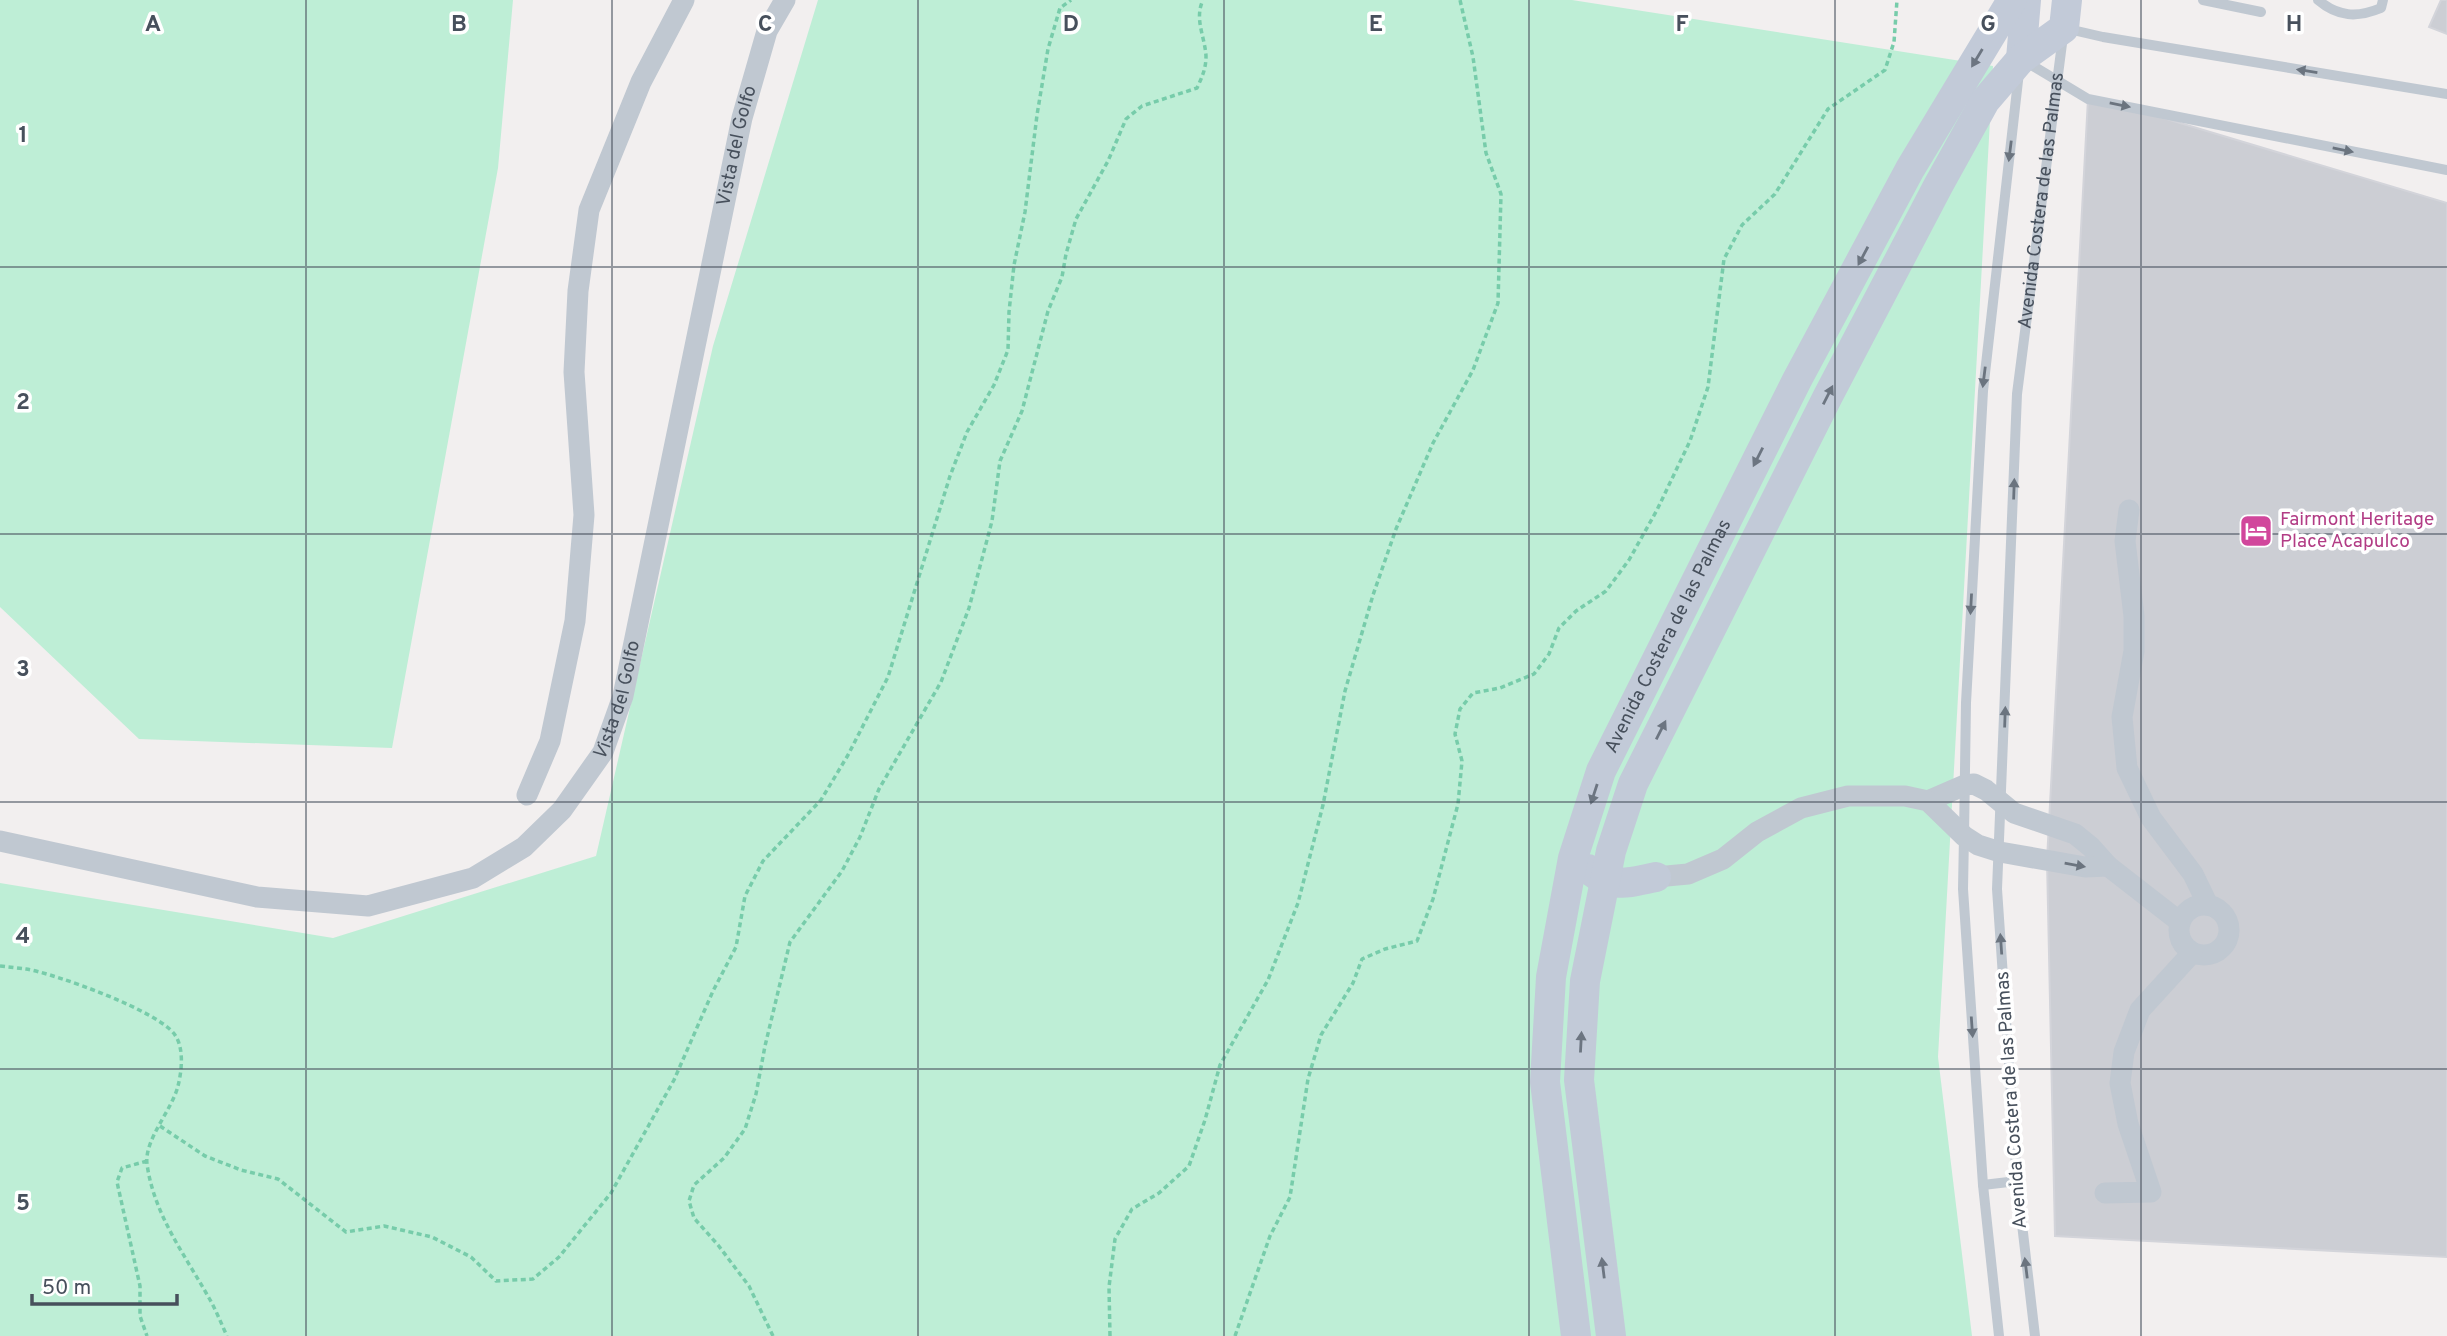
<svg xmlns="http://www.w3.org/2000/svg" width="2447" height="1336" font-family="Overpass,sans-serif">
<rect width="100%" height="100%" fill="#f2efef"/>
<!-- green -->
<path fill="#beeed6" d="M0 0H513L498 168 392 748 139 739 0 607Z
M818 0H1572L1993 66 1938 1057 1972 1336H0V883L333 938 596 856 713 346Z"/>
<!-- building -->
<path fill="#ccced4" stroke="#d3d4da" stroke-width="2" d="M2441 0H2447V34L2429 27Z
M2088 99 2120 105 2447 203V1257L2055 1236 2047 860Z"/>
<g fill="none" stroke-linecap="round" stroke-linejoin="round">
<!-- path -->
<path stroke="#7ca" stroke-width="3.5" stroke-dasharray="5 3.5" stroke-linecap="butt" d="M0 966C9 967 18 968 26 969 56 974 159 1011 175 1035 184 1048 182 1070 178 1086 172 1110 144 1140 147 1164 154 1215 185 1255 209 1298 216 1310 221 1323 227 1336
M160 1126 205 1156 241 1170 278 1179 346 1232 384 1226 432 1237 471 1257 496 1281 533 1279 559 1257 611 1193 674 1080 713 991 736 947 745 896 763 861 821 800 848 755 888 677 950 476 967 432 994 385 1008 350 1009 312 1014 265 1025 212 1037 115 1048 49 1060 8 1071 0
M147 1161 122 1168 117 1182 140 1286V1316L147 1336
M773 1336 749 1286 718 1245 694 1218 689 1201 694 1185 724 1158 745 1129 756 1094 765 1046 790 942 842 871 860 837 879 789 941 682 969 608 992 521 1000 461 1022 411 1048 311 1062 277 1066 254 1076 219 1108 161 1126 119 1142 106 1197 88C1202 77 1206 69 1206 56 1205 37 1194 19 1203 0
M1110 1336 1109 1287 1115 1239 1132 1209 1159 1193 1189 1166 1205 1120 1220 1065 1268 980 1298 903 1323 805 1345 691 1373 595 1396 529 1433 443 1473 370 1498 303 1501 194 1486 153 1473 57 1460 0
M1235 1336 1270 1236 1290 1197 1308 1079 1321 1035 1353 983 1362 959 1385 949 1417 941 1433 899 1458 804 1462 761 1455 734 1460 709 1473 693 1500 688 1534 674 1549 654 1559 628 1576 611 1606 591 1629 560 1657 510 1690 441 1708 387 1724 259 1742 225 1775 194 1828 109 1885 70 1894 42 1897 0"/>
<!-- service -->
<g stroke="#c0c8d1" stroke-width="10">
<path d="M2203 0 2261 12"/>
<path d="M2318 0C2338 17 2357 18 2381 8L2383 0"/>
<path d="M2023 60 2088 99 2447 170"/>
<path d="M1983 1185 2017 1181"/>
<path d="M1999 1336 1983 1185 1963 889 1964 836 1966 703 1983 391 2019 72"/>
<path id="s1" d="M2035 1336 2017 1181 1997 889 2017 394 2064 28 2103 37 2447 94"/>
</g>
<!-- minor -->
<g stroke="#c0c8d1" stroke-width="21">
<path d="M2129 510 2125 541 2134 616V651L2122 717 2127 768 2151 818 2193 874 2208 905"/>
<path d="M527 795 550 741 575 621 584 515 574 372 578 291 589 210 641 82 684 0"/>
<path d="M1928 801 1965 785 1974 784 1986 790 2014 813 2075 834 2091 847 2108 866 2180 922"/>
<path id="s2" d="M0 841 257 897 368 906 473 878 524 847 562 810 603 752 623 696 742 118 767 31 785 0"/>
<path d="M1656 877 1688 874 1723 859 1757 832 1801 808 1848 796H1905L1928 801 1964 836 1978 845 2000 852 2085 867 2108 866"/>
<circle cx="2204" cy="930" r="25"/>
<path d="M2105 1193 2151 1192 2128 1124 2120 1083 2124 1052 2140 1010 2192 953"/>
</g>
<!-- secondary -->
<g stroke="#c2cad8" stroke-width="30">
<path d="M2021 59 2026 0"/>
<path d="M1588 869C1614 889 1626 883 1656 877"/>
<path id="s3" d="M1576 1336 1545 1082 1551 977 1573 858 1601 771 1797 380 1910 169 2012 0"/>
<path d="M1611 1336 1579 1080 1585 981 1611 851 1633 784 1828 396 1938 186 1985 101 2021 59 2064 28 2067 0"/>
</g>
</g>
<!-- one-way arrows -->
<defs><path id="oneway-solid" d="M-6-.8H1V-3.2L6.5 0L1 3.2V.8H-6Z" transform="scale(1.75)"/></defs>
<g fill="#6c7581">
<use href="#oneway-solid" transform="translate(1977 58) rotate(121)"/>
<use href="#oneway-solid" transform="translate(1863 256) rotate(118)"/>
<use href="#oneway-solid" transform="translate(1828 395) rotate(-63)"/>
<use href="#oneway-solid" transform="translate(1758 457) rotate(117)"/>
<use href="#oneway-solid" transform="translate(1661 730) rotate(-63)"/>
<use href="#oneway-solid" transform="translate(1594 794) rotate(108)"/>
<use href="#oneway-solid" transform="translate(1581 1042) rotate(-87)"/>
<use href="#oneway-solid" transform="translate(1603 1268) rotate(-97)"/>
</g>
<g fill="#6b747f">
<use href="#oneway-solid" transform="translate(2307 71) rotate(-171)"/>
<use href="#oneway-solid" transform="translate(2120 105) rotate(11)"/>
<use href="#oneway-solid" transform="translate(2343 150) rotate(11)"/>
<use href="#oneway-solid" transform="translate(2010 151) rotate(97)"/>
<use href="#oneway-solid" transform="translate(1984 377) rotate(97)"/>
<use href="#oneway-solid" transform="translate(2014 489) rotate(-88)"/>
<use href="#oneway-solid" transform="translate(1971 604) rotate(93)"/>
<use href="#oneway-solid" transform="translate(2005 717) rotate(-88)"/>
<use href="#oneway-solid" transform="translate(2075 865) rotate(10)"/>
<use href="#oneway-solid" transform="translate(2001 944) rotate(-94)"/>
<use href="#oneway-solid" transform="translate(1972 1027) rotate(86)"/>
<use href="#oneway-solid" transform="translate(2026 1268) rotate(-97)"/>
</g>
<!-- grid -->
<path fill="none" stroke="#47505c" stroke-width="2" stroke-opacity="0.55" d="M306 0V1336M612 0V1336M918 0V1336M1224 0V1336M1529 0V1336M1835 0V1336M2141 0V1336M0 267H2447M0 534H2447M0 802H2447M0 1069H2447"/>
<!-- icons -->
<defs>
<symbol id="hotel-square" viewBox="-11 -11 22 22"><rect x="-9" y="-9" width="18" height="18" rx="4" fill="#d1479c" stroke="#fff"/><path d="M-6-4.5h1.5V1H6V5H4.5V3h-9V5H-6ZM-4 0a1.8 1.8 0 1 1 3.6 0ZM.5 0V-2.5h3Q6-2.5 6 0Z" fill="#fff"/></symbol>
</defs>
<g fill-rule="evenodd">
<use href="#hotel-square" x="2237" y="512" width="38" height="38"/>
</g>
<g text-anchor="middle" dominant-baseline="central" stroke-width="7" stroke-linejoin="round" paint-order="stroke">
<!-- street labels -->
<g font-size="19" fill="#47505c" stroke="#fff">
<text stroke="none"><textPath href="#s2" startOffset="1288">Vista del Golfo</textPath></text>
<text stroke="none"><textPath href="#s1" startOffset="1139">Avenida Costera de las Palmas</textPath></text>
<text stroke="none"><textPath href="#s3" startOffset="724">Avenida Costera de las Palmas</textPath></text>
<text stroke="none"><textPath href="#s2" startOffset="721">Vista del Golfo</textPath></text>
<text transform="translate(2012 1100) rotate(-94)">Avenida Costera de las Palmas</text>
</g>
<!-- hotel labels -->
<g font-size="19" fill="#b23c85" stroke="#fff" text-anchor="start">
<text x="2280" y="520">Fairmont Heritage<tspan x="2280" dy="22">Place Acapulco</tspan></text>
</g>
</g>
<g font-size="23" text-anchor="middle" font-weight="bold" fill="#47505c" stroke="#fff" stroke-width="7" stroke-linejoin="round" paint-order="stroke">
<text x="153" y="31">A</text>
<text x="459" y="31">B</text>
<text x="765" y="31">C</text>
<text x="1071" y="31">D</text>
<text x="1376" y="31">E</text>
<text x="1682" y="31">F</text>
<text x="1988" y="31">G</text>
<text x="2294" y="31">H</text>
<text x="23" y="142">1</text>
<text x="23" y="409">2</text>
<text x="23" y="676">3</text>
<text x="23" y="943">4</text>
<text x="23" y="1210">5</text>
</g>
<!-- scale -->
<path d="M32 1294v10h145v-10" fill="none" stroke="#47505c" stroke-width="3.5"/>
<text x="42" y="1294" font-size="21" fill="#47505c" stroke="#ffffff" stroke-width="5" paint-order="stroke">50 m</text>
</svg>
